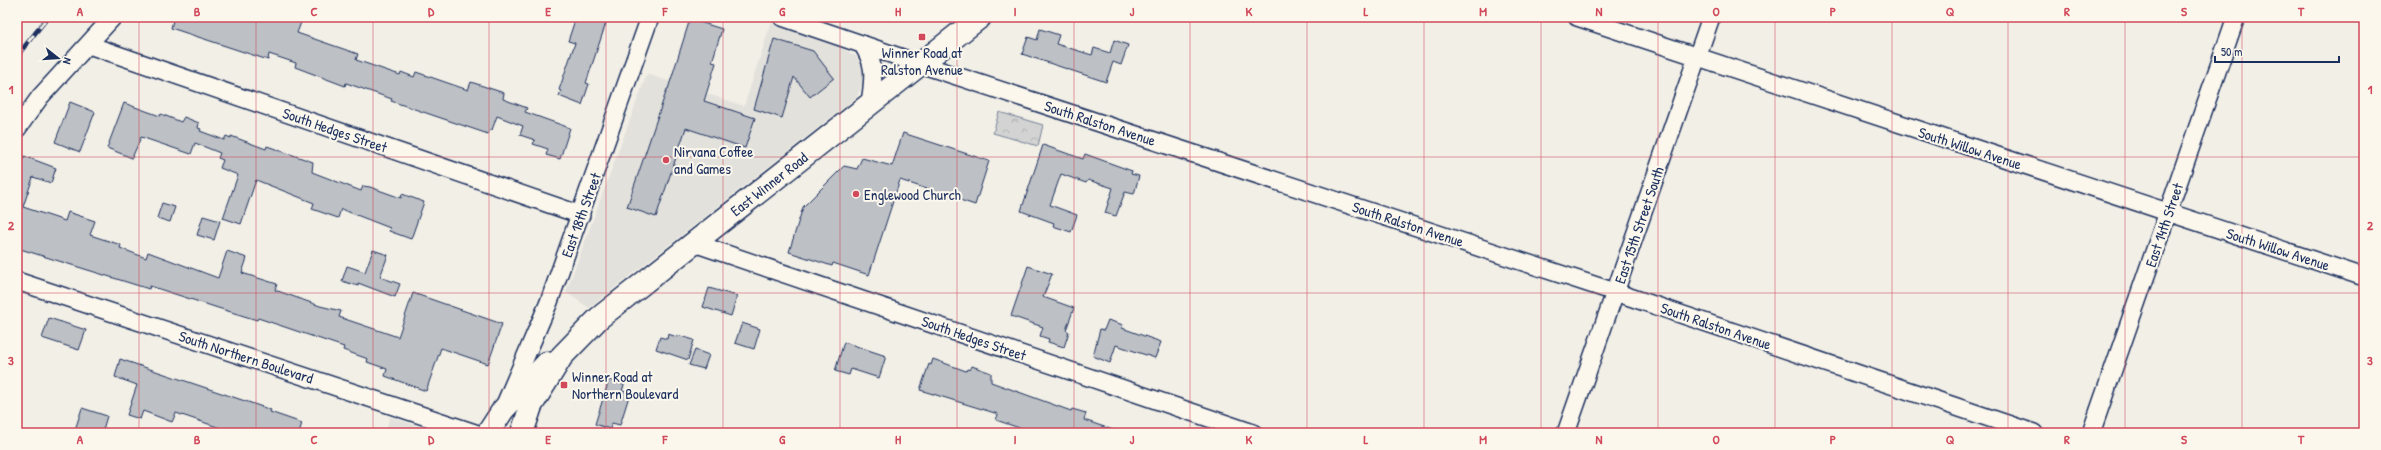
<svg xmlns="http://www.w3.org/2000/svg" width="2381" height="450" font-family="'Patrick Hand',sans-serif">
<defs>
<pattern id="forest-crowns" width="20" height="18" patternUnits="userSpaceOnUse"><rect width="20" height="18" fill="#d2d3d2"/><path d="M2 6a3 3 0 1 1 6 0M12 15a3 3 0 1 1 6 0" fill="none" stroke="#b4b5b7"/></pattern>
</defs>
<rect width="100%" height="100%" fill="#f2efe6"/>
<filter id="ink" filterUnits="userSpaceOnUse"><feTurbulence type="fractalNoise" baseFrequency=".025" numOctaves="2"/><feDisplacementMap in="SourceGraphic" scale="8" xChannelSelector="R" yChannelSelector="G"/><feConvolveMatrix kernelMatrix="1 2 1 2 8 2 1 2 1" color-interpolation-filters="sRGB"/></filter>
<g filter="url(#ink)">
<!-- built -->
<path fill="#e2e1dc" d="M771 23 840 47 857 57 863 71V83L857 97 589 308 566 292 647 74 744 106Z
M390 417 439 433H385Z"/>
<!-- forest -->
<path fill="url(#forest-crowns)" stroke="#768198" d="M999 112 1043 125 1038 146 993 133Z"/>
<!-- building -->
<path fill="#bdc0c4" stroke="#1b2f5e" d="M174 17H303L297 33 358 54 356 60 400 75 401 72 414 77 416 72 468 90 471 82 504 93 503 99 527 108 525 112 570 128 560 159 546 155 548 149 533 144 535 140 520 135 523 126 497 116 492 130H490L488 134 391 101 392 99 346 83 345 86 295 67 296 63 269 54 268 60 171 28Z
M576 17H608L586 83 589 84 582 105 559 96 561 91 559 90 575 43 568 41Z
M690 19 722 29 712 62 716 63 704 101 755 118 745 148 686 128 656 217 627 207 667 89H668Z
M1040 29 1059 35 1056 44 1092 55 1094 48 1110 53 1114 40 1128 45 1121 65 1113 62 1106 82 1022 54 1028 37 1037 40Z
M774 39 813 51 834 78 810 97 794 77 782 118 754 109Z
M70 102 95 112 80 152 55 142Z
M124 103 160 116 161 114 181 122 184 117 199 123 198 128 201 129 200 131 224 140 226 136 231 138V136L266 149 267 146 313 162 312 172 361 191 363 186 370 187 401 198 402 194 424 202 411 239 389 231 390 228 341 209 338 218 312 209 314 203 256 180 241 224 223 218 238 175 220 168 223 160 218 158 220 153 195 143 191 154 141 137 132 158 107 148Z
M903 133 989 161 975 205 900 180 869 275 833 263 832 266 789 252 803 207 844 166 857 169 862 158 892 166Z
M1043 145 1083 159 1085 154 1132 171 1131 174 1139 176 1134 194 1125 192 1116 216 1105 213 1113 188 1088 180 1086 183 1061 174 1050 205 1077 215 1071 232 1053 226 1054 223 1021 211Z
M24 156 56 168 51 183 33 177 23 207 65 221 68 212 95 221 90 235 121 245 120 248 146 258 148 252 218 278 227 251 247 258 242 273 277 284 275 290 320 306 341 311 339 317 398 337 413 293 502 324 488 364 441 348 426 391 385 376 387 369 367 362 368 359 343 350 344 347 258 318 257 320 218 308 150 286 149 289 17 248V176Z
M162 203 175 207 170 222 157 218Z
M203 216 220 221 214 240 197 235Z
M373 250 388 255 380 277 400 284 395 297 358 283V286L342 281 347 266 365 272Z
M1028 266 1052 274 1043 297 1074 308 1066 330 1069 332 1064 347 1048 342 1049 339 1040 336 1043 327 1011 316Z
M709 288 737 296 731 316 703 307Z
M49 318 86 330 79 350 42 338Z
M1108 320 1123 325 1122 328 1161 342 1155 358 1116 345 1110 363 1093 356 1100 329 1104 330Z
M742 323 760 329 754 349 735 343Z
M668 334 677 337V335L694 340 688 360 656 349 660 337 667 339Z
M844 342 886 356 879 378 851 369 849 375 835 371Z
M695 350 709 355 704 369 689 365Z
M120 359 251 403 271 410 270 412 302 423 299 433H235L176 413 172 422 143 411 140 419 127 415 137 385 115 377Z
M933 359 966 371 967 369 970 370 972 366 991 373V382L1071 411 1072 409 1086 413 1084 420 1116 431V433H1034L996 420 998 414 920 390 929 364 931 365Z
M609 380 624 385 622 391 630 393 620 425 612 423 610 429 595 424Z
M82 408 107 416 102 433H74Z"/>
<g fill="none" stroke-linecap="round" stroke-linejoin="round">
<defs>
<path id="street" d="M782 17 920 64 1615 292 2034 433
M1577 17 2364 277
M862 44C877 66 873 79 870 104
M89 45 581 215
M17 129 40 97 113 17
M694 243 1253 433
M17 281 475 433
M506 402 549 302 650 17
M1566 433 1711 17
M2091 433 2236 17"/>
<path id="secondary" d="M488 433 503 410 547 363
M522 433 531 406 562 356 599 318 980 17"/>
</defs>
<!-- street casing -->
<use href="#street" stroke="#1b2f5e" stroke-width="20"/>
<!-- secondary casing -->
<use href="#secondary" stroke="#1b2f5e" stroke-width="25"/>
<!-- street -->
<use href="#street" stroke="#fbf7ec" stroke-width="17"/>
<!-- secondary -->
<use href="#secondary" stroke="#fbf7ec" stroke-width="22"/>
<defs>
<path id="rail" d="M17 56 48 17"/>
</defs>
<!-- rail casing -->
<use href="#rail" stroke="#1b2f5e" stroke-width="4.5"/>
<!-- rail -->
<use href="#rail" stroke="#fbf7ec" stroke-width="3" stroke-dasharray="9" stroke-linecap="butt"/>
</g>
</g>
<!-- grid -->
<path fill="none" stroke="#d1495b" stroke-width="1" stroke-opacity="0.55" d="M139 17V433M256 17V433M373 17V433M489 17V433M606 17V433M723 17V433M840 17V433M957 17V433M1074 17V433M1190 17V433M1307 17V433M1424 17V433M1541 17V433M1658 17V433M1775 17V433M1892 17V433M2008 17V433M2125 17V433M2242 17V433M17 157H2364M17 293H2364"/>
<!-- markers -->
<g fill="#d1495b" stroke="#fbf7ec" stroke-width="1.5">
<rect x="918" y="33" width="8" height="8" rx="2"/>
<circle cx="666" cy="160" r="4"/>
<circle cx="856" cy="194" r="4"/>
<rect x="560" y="381" width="8" height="8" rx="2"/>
</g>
<g text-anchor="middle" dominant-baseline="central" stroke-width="4" stroke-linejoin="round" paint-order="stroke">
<!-- poi labels -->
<g font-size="15" fill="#1b2f5e" stroke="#fbf7ec" text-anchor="start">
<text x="922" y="52" text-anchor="middle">Winner Road at<tspan x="922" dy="17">Ralston Avenue</tspan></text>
<text x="674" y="151">Nirvana Coffee<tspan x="674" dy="17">and Games</tspan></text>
<text x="864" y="194">Englewood Church</text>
<text x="572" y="376">Winner Road at<tspan x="572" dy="17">Northern Boulevard</tspan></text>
</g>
<!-- street labels -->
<g font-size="15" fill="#1b2f5e" stroke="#fbf7ec">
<text transform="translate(1100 123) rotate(18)">South Ralston Avenue</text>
<text transform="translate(335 130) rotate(19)">South Hedges Street</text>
<text transform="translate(1970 148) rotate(18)">South Willow Avenue</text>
<text transform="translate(769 184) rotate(-38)">East Winner Road</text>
<text transform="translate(581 215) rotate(-70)">East 18th Street</text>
<text transform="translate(1408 224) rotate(18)">South Ralston Avenue</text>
<text transform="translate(1639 225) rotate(-71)">East 15th Street South</text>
<text transform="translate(2164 225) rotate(-71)">East 14th Street</text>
<text transform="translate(2278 249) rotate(18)">South Willow Avenue</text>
<text transform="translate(1716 326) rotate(19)">South Ralston Avenue</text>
<text transform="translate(974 338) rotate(19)">South Hedges Street</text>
<text transform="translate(246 357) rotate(18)">South Northern Boulevard</text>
</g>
</g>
<!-- margin -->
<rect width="2381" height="450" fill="none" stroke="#fbf7ec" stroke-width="44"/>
<!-- north arrow -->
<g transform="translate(58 58) rotate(107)" stroke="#fbf7ec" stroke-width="3" paint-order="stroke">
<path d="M0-3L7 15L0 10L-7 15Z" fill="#1b2f5e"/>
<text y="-6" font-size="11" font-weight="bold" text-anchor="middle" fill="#1b2f5e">N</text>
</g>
<!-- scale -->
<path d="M2215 56v6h124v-6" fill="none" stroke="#1b2f5e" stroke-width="2"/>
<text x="2221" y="56" font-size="12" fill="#1b2f5e" stroke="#fbf7ec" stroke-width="3" paint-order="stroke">50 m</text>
<rect x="22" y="22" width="2337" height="406" fill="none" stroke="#d1495b" stroke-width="1.5"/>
<g font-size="13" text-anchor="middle" font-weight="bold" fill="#d1495b">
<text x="80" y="16">A</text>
<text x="197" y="16">B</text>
<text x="314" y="16">C</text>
<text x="431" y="16">D</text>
<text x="548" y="16">E</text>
<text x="665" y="16">F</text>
<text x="782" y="16">G</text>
<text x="898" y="16">H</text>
<text x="1015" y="16">I</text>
<text x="1132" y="16">J</text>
<text x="1249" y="16">K</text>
<text x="1366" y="16">L</text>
<text x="1483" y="16">M</text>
<text x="1599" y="16">N</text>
<text x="1716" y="16">O</text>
<text x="1833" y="16">P</text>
<text x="1950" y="16">Q</text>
<text x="2067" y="16">R</text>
<text x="2184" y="16">S</text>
<text x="2301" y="16">T</text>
<text x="11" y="94">1</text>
<text x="2370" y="94">1</text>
<text x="11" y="230">2</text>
<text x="2370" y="230">2</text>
<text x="11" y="365">3</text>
<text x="2370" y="365">3</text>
<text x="80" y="444">A</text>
<text x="197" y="444">B</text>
<text x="314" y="444">C</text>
<text x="431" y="444">D</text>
<text x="548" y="444">E</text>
<text x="665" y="444">F</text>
<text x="782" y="444">G</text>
<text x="898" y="444">H</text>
<text x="1015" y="444">I</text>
<text x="1132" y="444">J</text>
<text x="1249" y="444">K</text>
<text x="1366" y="444">L</text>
<text x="1483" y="444">M</text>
<text x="1599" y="444">N</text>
<text x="1716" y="444">O</text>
<text x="1833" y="444">P</text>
<text x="1950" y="444">Q</text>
<text x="2067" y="444">R</text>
<text x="2184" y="444">S</text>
<text x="2301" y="444">T</text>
</g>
</svg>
